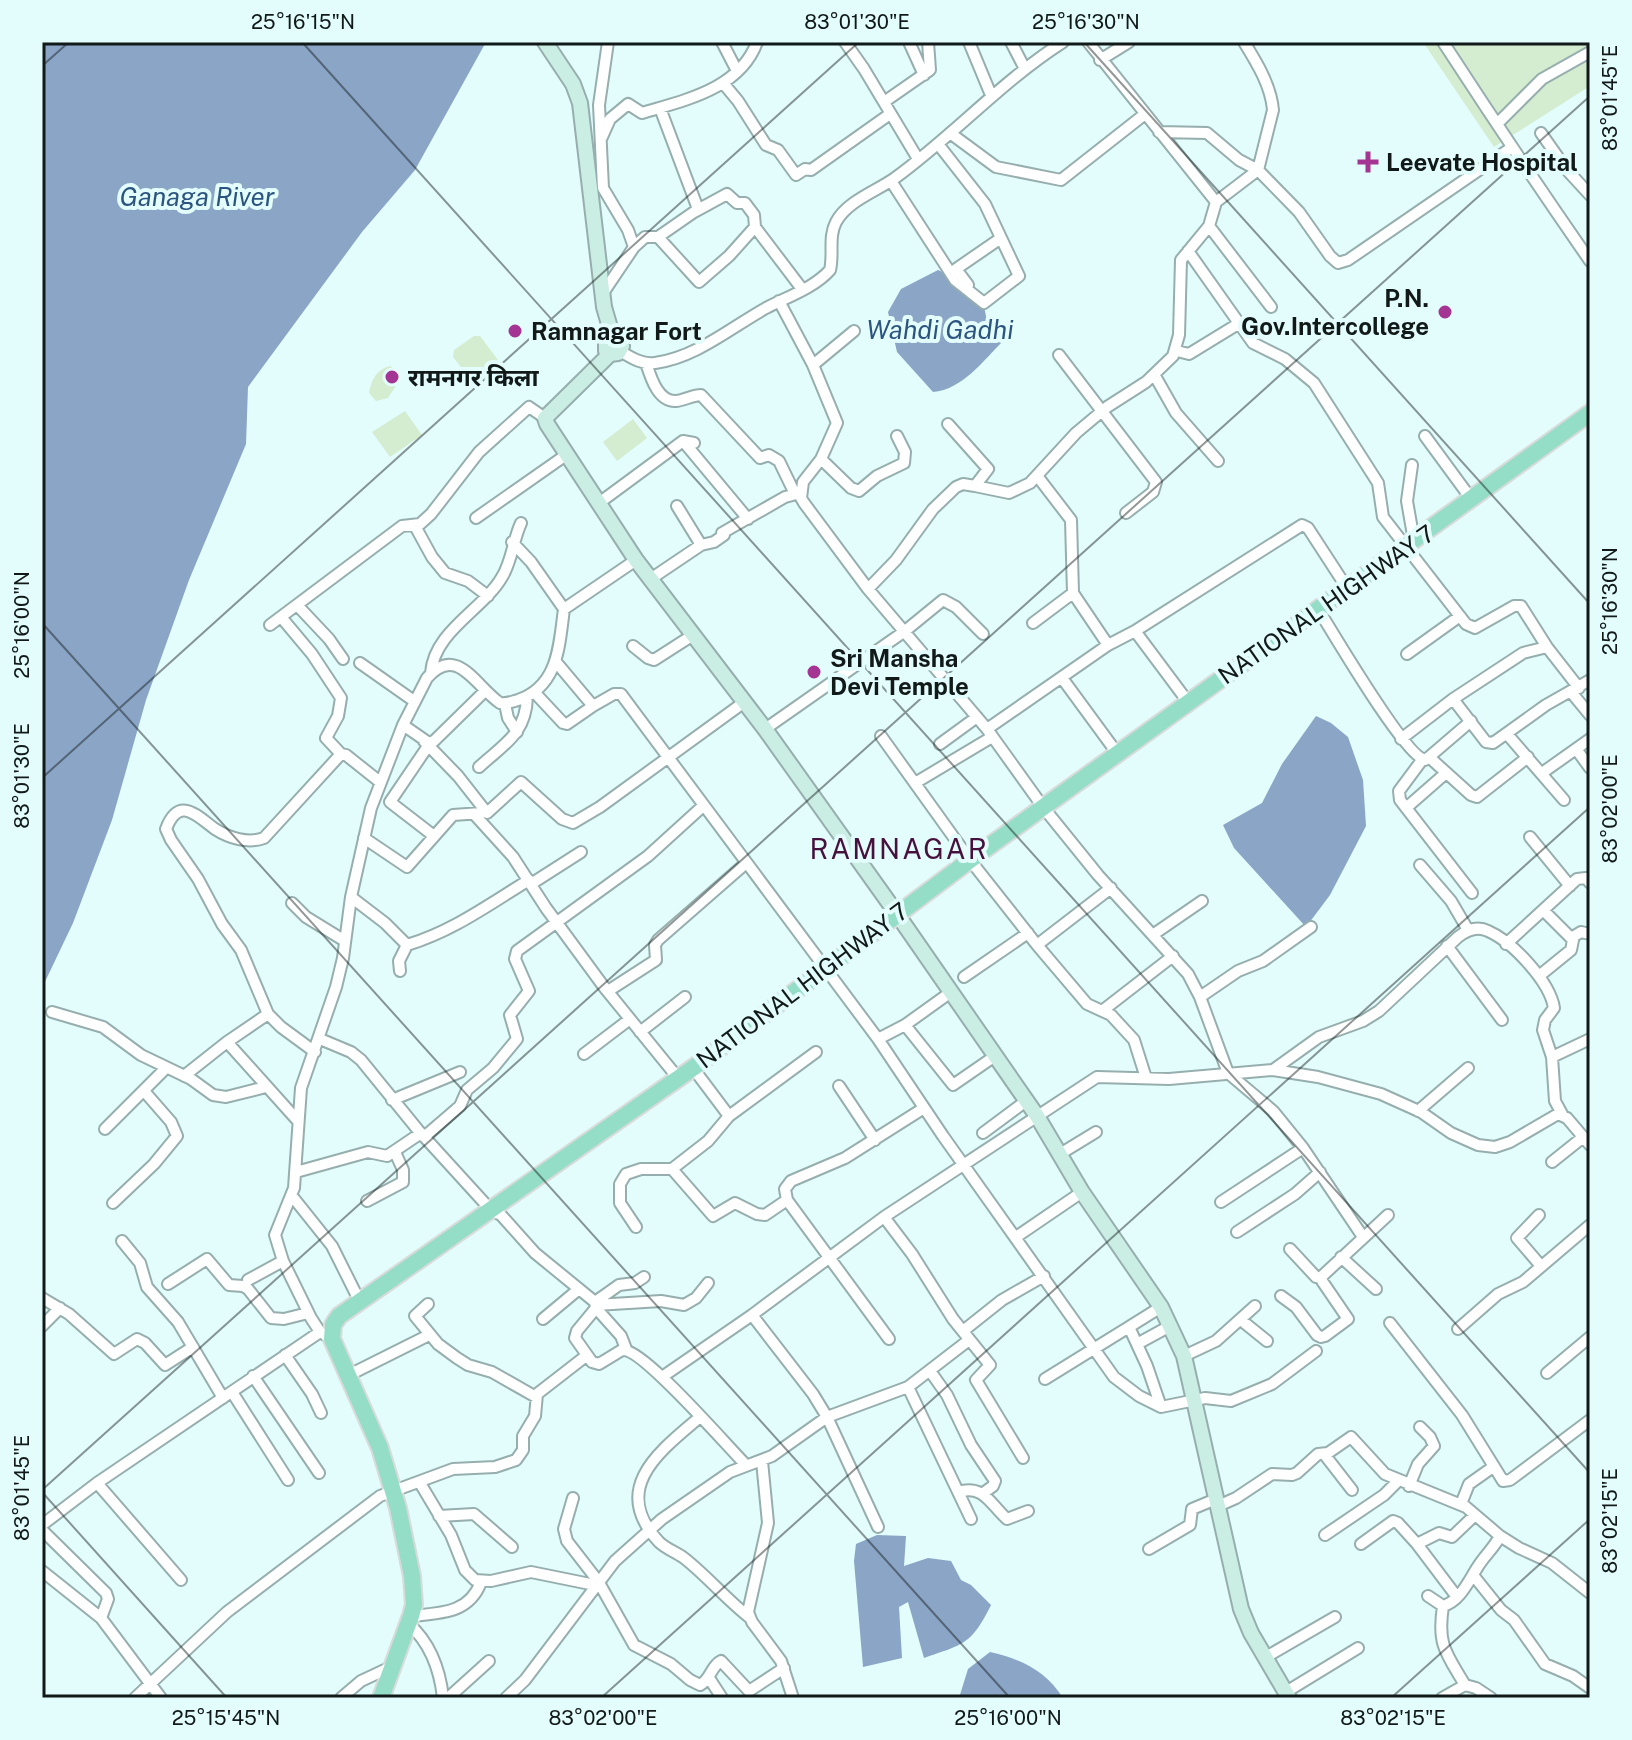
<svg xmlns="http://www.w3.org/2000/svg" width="1632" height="1740" font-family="'Public Sans','Noto Sans Devanagari',sans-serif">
<rect width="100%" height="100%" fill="#e3fcfc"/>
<!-- green -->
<path fill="#d4ecd0" d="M1423 42H1590V86L1494 147Z
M474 336H480L498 360 493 368 471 380 453 357 454 350Z
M390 366 399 372 397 384 388 398 376 401 369 393C371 380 377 369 390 366Z
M405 411 422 435 390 457 372 432Z
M633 419 647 438 617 461 603 442Z"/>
<!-- water -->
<path fill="#8aa5c5" d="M42 42H486L415 170 362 232 248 387 246 444 189 580 146 700 112 820 73 923 42 988Z
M938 270 963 281 983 302 987 321 998 330 1003 341C984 360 962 390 933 392L897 352 888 312 901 289Z
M1316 716 1331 723 1348 737 1363 780 1366 826 1330 895 1306 927 1234 848 1223 825 1262 803 1282 764Z
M877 1535 906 1536 904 1566 928 1558 951 1561 961 1580 971 1585 991 1605C971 1645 964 1644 924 1658L908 1602 899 1607 902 1658 863 1667 854 1561 856 1544Z
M990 1652C1021 1659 1046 1671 1063 1698H959L968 1669Z"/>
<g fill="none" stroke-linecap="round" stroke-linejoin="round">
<defs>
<path id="minor" d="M722 42 737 71
M845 42 864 69 918 159
M909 42 924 75
M969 42 991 95
M1011 42 1025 69
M1088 42 1216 202
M1443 42C1491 116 1540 189 1590 261
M1100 60 1129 42
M723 83 738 101 766 145 778 150 796 175 805 169 811 170 890 114
M884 102 930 70 928 42
M660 108 698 209
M1498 123 1542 79 1590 52
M1159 132 1207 133 1239 160 1258 170 1299 212 1330 256 1338 263 1348 260 1511 148
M950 133 996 167 1061 180 1145 114
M1541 133 1567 170 1590 195
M602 137 610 119 628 104 642 113C685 100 740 89 757 42
M891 181 955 280 984 303 1019 276 985 204 938 144
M1209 226 1271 307
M755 227 802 289
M634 247 645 237H658L699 282 729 256 755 227 754 215 745 203H737L727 194 694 212 658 237
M1188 251 1253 343 1285 359 1314 383 1378 483 1383 517 1466 624 1475 628 1514 606H1521L1547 647 1579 688
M968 285 956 269 1001 238
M603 293 634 247 628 230 603 188 599 105 608 42
M779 301 813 365 837 423 821 459 803 482 801 498 804 503 868 589 987 729 1043 807 1098 875 1188 974 1200 997 1228 1073 1273 1111 1303 1148 1363 1237
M620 351C630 357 642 365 655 363 697 357 730 328 766 308 787 297 814 288 830 270 834 254 828 237 836 222 847 201 877 191 895 178 954 135 1002 81 1063 42
M1177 351 1189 354 1238 324
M1059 355 1156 482 1153 492 1126 513
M646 363C651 378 658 402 676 401 685 400 693 395 701 395L760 458 769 455 779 461 795 494
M813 365 854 331
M1155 376 1176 413 1218 461
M948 424 988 469 975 486
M1425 436 1472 500
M683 441 748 519
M821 459 851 488 859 491 877 476 904 463 905 452 897 436
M1412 465 1407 501 1414 541
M1038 477 1071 520 1073 593 1108 645
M599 503 683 441 694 443
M677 506 701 545
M476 518 566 455
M415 526 432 557 445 573 468 581 488 596
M512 542 531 562 564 609
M652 578 701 545 714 542 724 535 722 533 785 497 800 493
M868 589 896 560 933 509 956 487 963 484 975 486 1009 493 1030 483 1076 433 1107 407 1146 382 1173 356 1179 335 1181 260 1209 226 1216 202 1258 170 1273 110C1271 86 1257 63 1244 42
M297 605 329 639 343 659
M1318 609C1333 633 1405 756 1425 760L1429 757 1471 721
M281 617 312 654 341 698 338 716 326 738 341 754
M1033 623 1073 593
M270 625 402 526 420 524 431 514 479 452 529 407 545 418
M1135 631 1188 702
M633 646 648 658 654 660 693 635
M1407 654 1460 616
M556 662 593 706 614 694H621L878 1039 943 1136 1114 1377 1139 1396 1161 1407 1205 1398 1231 1401 1272 1384 1316 1351
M360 663 414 701
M431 673C434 631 483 610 502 577 512 561 513 540 521 523
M1062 678 1117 753
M1571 692 1590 715
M535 693 563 723 567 724 593 706
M1453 699 1486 742 1493 743 1546 705 1590 680
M505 704 508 718 517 732
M403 725 429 743 434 741 485 691
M765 729 905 631 943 600 956 607 983 634
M987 729 1108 645 1135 631 1302 525 1308 528 1347 588
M1507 734 1564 800
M881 736 970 860 1037 945 1087 1004 1111 1015 1134 1040 1146 1078
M1401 739 1453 699 1523 653 1547 647
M424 741 458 776 487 813 521 782 562 819 573 823 600 807 743 703
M940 744 977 717
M428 746 390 802 434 836
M1576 749 1590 768
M1429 757 1471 795 1477 797 1528 757
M1422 760 1399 791 1400 800 1472 893
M479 767C504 744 526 734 527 697
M1542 773 1590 739
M915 783 992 737
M1406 808 1446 773
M474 814 513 857 546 908 604 987 678 1078
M1530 837 1570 886
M364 838 407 867 453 815 481 813
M1420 865 1451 901 1468 930
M531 884 581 852
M351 897 385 923 407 945 399 961 400 971
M292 903 306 917 345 941
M1154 934 1202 901
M1571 938 1581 932 1590 934
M1506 944 1577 879 1586 878 1590 883
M407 945C453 931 488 905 529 880
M1037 945 1111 888
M1447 946 1502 1020
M1539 976 1571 950 1573 940 1543 910
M964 977 1028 933
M608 991 656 960 655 945 658 940 745 864
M1200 997 1238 971 1263 961 1311 927
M1102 1011 1173 956
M52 1012 103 1027 141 1055 191 1079 213 1095 226 1097 266 1087
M268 1014 227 1042 297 1120
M905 1025 953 1085 995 1056
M640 1032 685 997
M320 1039 351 1052 361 1060 418 1130 490 1209 501 1215 535 1253 595 1302 596 1308 577 1331 575 1338 592 1362 599 1364 622 1350C642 1347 727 1446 746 1465
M878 1039 905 1025 951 992
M315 1052 281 1027 268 1014 241 950 222 924 198 879 171 840 166 829C179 795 197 816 215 829 229 838 248 844 264 838L341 754 346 755 380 782
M584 1054 630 1019
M1552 1057 1590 1039
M693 1068 729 1116
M1273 1070 1319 1037 1363 1021 1379 1011 1458 937C1467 930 1478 926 1488 931 1513 942 1550 982 1554 1008L1545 1020 1543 1030 1552 1057 1555 1101 1562 1114
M184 1076 227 1042
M839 1086 875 1140
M392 1100 460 1072
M1418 1111 1468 1068
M105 1129 166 1068
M983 1133 1026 1101
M424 1137 460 1106 467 1090 493 1068 517 1039 510 1015 529 991 515 959 517 951 648 856 703 806
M1060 1154 1096 1132
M1552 1162 1582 1138
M672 1169 713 1216 735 1203 757 1214 765 1215 787 1200
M296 1172 368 1152 387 1156 421 1133
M292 1196 332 1246 359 1300
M367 1201 403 1182V1170L395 1152
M1221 1202 1303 1148
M113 1203 154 1164 177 1136 171 1122 144 1091
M1539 1215 1517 1238 1541 1266
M884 1217 912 1254 953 1319 990 1365 976 1380 1023 1458
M636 1227 620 1203V1184L626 1174 641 1169H672L708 1141 729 1116 816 1052
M1237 1232 1295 1194 1320 1172
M1016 1237 1082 1192
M122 1241 140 1263 147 1287 178 1322 223 1398
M1290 1249 1316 1277 1320 1278 1388 1215
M1341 1257 1376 1289
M248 1280 283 1261
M168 1284 207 1259 229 1285 243 1286 248 1289 271 1318 284 1319 308 1313
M1281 1296 1296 1307 1317 1335 1321 1337 1325 1336 1348 1319 1320 1278
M42 1298 69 1314 114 1354 137 1339 145 1343 165 1365 193 1347
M595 1302 619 1285 635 1283 644 1277
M428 1304 415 1316 438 1344 457 1358 468 1365 492 1372 536 1397
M596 1305 661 1301 684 1305 696 1298 708 1283
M1161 1307 1129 1327 1147 1366 1161 1407
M596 1308 621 1336 626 1349
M752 1315 813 1394 827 1417 878 1527
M543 1319 579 1289
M1241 1320 1267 1341
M1390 1323 1462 1415 1503 1481 1510 1480 1590 1420
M42 1326 60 1308
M1458 1329 1498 1294 1523 1282 1590 1225
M963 1331 1002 1300 1044 1276
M332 1339 320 1332 311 1318 283 1261 275 1235 294 1188 301 1088 336 987 343 958 351 897 371 808 403 725 427 678C457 643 476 687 500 703 507 704 511 702 518 700 559 686 559 645 564 609L636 560
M889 1339 787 1200 785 1189 791 1181 845 1158 924 1108
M1137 1344 1170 1326
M285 1355 312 1394 321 1413
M1184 1356 1216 1341 1255 1306
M930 1371 947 1395 971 1445 995 1481 993 1486 982 1494
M1547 1373 1590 1337
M349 1375 429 1335
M253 1376 319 1473
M662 1377 752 1315 884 1217 1097 1077 1169 1079 1273 1070 1318 1077 1381 1094 1421 1112 1451 1133 1478 1145 1495 1147 1510 1142 1558 1114 1567 1118 1590 1145
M1045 1379 1129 1327
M908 1387 971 1519
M232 1392 288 1480
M700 1417C660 1451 609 1488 659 1542 666 1549 676 1552 684 1558 707 1576 726 1599 749 1617
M1324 1454 1352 1490
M762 1461 768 1523 748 1612 752 1622 781 1661 793 1698
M97 1483 181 1580
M420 1483 451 1535 465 1570 475 1580 491 1581 531 1572 595 1585
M1409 1486 1418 1464 1434 1446 1430 1437 1420 1427
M958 1492C984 1484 990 1504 1007 1519L1028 1511
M573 1498 564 1529 567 1541 598 1581 634 1645 671 1664 690 1680 700 1685C711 1679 711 1666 721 1661L749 1691 784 1668
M1461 1504 1469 1484 1493 1467
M1218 1506 1236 1498 1272 1474 1292 1475 1297 1473 1318 1454 1328 1453 1351 1437 1385 1474 1466 1507 1500 1536 1519 1548 1552 1563 1590 1593
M439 1516 474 1514 512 1547
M42 1525 97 1483 320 1332
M42 1530 106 1593 108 1599 101 1618
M1325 1535 1384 1495 1398 1481
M1361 1544 1393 1521 1398 1523 1417 1544 1439 1533 1452 1537 1475 1515
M1417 1544 1457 1597
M1149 1549 1190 1525 1192 1509 1216 1499
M42 1571 101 1618 161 1698
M1473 1575 1501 1610 1514 1620 1545 1664 1573 1676 1590 1688
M1428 1596 1443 1606C1460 1601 1468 1582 1477 1568 1484 1556 1494 1548 1500 1536
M1443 1606C1437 1645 1446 1653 1465 1685
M411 1616C440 1613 469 1614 481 1582
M409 1624C430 1643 440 1670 443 1698
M1266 1657 1335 1617
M709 1678 722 1698
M1286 1692 1358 1648
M135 1698 227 1612 380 1496 453 1469 495 1467 516 1460 523 1450V1436L535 1416 537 1394 586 1356
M341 1698 361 1681 393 1666
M448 1698 489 1661
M506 1698 525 1680 615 1561 662 1519 730 1472 772 1456 827 1417 908 1387 969 1340
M1442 1698 1465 1685 1476 1688 1491 1698"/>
<path id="secondary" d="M545 42 573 84 580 103 604 307 613 338
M610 354 606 351V342L613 338 617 339 622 346 618 353 610 354 545 418 547 424 636 560 765 729 897 914 1037 1116 1082 1192 1161 1307 1184 1356 1241 1609 1251 1633 1289 1698"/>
<path id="primary" d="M381 1698 411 1616 414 1605 412 1576 398 1508 380 1448 332 1339 333 1325 339 1316 693 1068 970 860 1590 413"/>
</defs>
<!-- minor casing -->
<use href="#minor" stroke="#97aeae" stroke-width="14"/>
<!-- secondary casing -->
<use href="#secondary" stroke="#97aeae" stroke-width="18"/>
<!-- primary casing -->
<use href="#primary" stroke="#d9dada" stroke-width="20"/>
<!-- minor -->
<use href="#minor" stroke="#fff" stroke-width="10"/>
<!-- secondary -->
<use href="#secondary" stroke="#caeee3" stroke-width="14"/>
<!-- primary -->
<use href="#primary" stroke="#94dec7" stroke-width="16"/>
</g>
<!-- ticks -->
<path fill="none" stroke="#111919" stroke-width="2" stroke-opacity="0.45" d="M302 42 1590 1473M1084 42 1590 604M42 66 69 42M42 623 1010 1698M42 778 859 42M42 1490 1590 96M42 1492 227 1698M601 1698 1590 807M1391 1698 1590 1519"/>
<!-- markers -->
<g fill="#a53592" stroke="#e3fcfc" stroke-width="3">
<path d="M1364 150h8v8h8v8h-8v8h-8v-8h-8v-8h8z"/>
<circle cx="1445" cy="312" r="8"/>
<circle cx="515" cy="331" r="8"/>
<circle cx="392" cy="377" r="8"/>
<circle cx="814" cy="672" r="8"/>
</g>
<g text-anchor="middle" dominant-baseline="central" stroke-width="8" stroke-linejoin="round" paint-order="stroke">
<!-- poi labels -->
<g font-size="24" font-weight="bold" fill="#111919" stroke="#e3fcfc" text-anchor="start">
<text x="1386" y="162">Leevate Hospital</text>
<text x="1429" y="298" text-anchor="end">P.N.<tspan x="1429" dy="28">Gov.Intercollege</tspan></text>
<text x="531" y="331">Ramnagar Fort</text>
<text x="408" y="377">रामनगर किला</text>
<text x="830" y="658">Sri Mansha<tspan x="830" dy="28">Devi Temple</tspan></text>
</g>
<!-- street labels -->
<g font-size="24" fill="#111919" stroke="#e3fcfc">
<text transform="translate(1326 604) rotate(-35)">NATIONAL HIGHWAY 7</text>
<text transform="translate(802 985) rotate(-37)">NATIONAL HIGHWAY 7</text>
</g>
<!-- water labels -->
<g font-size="26" font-style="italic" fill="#2c5480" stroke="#e3fcfc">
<text x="197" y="196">Ganaga River</text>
<text x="940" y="329">Wahdi Gadhi</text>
</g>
<!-- quarter labels -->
<g font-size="28" letter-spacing="2" fill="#47113e" stroke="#e3fcfc">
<text x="899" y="848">RAMNAGAR</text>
</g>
</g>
<!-- border -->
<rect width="1632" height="1740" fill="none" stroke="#e3fcfc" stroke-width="88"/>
<rect x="44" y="44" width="1544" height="1652" fill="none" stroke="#111919" stroke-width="3"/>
<g font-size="20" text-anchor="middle" fill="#111919">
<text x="303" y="29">25°16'15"N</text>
<text x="857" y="29">83°01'30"E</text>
<text x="1086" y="29">25°16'30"N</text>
<text transform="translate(1610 98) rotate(-90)" y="7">83°01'45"E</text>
<text transform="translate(1610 601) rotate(-90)" y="7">25°16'30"N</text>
<text transform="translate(22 625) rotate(-90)" y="7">25°16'00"N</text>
<text transform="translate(22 776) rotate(-90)" y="7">83°01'30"E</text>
<text transform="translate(1610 809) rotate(-90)" y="7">83°02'00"E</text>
<text transform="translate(22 1488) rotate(-90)" y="7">83°01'45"E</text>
<text transform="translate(1610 1521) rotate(-90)" y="7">83°02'15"E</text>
<text x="226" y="1725">25°15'45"N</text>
<text x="603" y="1725">83°02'00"E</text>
<text x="1008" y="1725">25°16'00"N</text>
<text x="1393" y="1725">83°02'15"E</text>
</g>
</svg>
